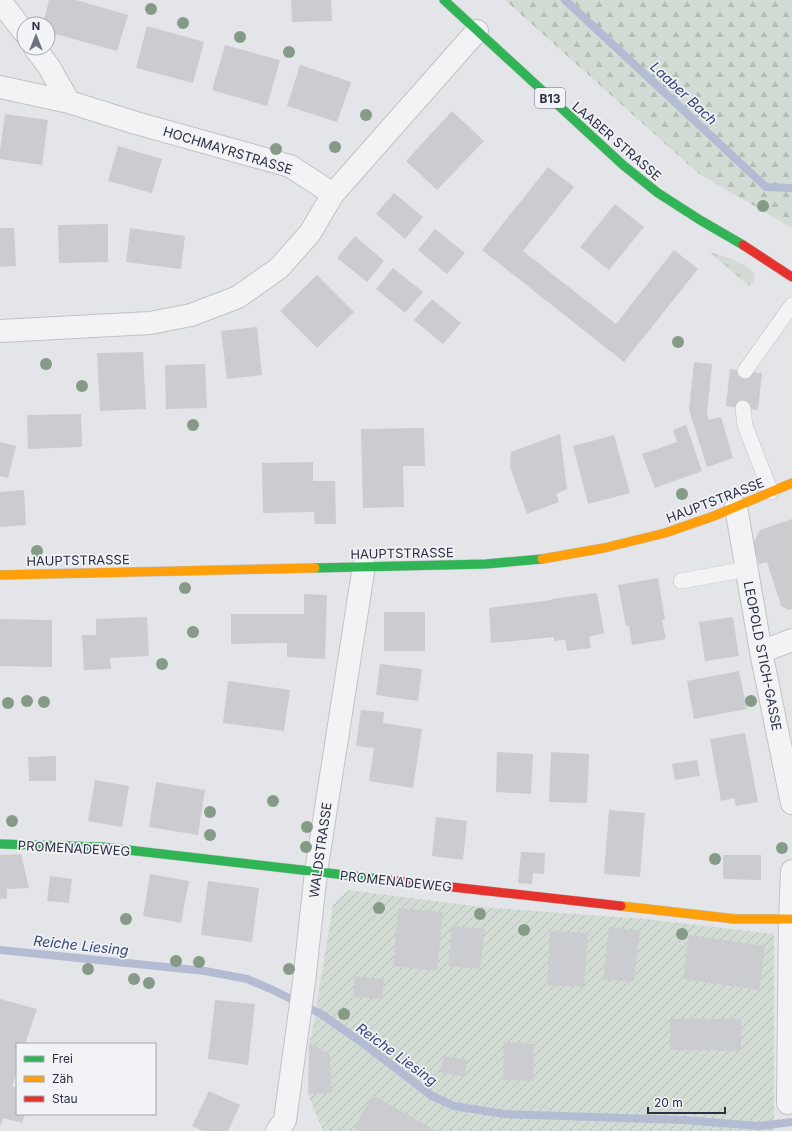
<svg xmlns="http://www.w3.org/2000/svg" width="792" height="1131" font-family="Inter,sans-serif">
<defs>
<pattern id="grass-tufts" width="24" height="20" patternUnits="userSpaceOnUse"><rect width="24" height="20" fill="#d3dcd4"/><path d="M3 7l-1-3M5 7V3M7 7l1-3M15 17l-1-3M17 17v-4M19 17l1-3" fill="none" stroke="#b5bdb7"/></pattern>
<pattern id="forest-firs" width="22" height="20" patternUnits="userSpaceOnUse"><rect width="22" height="20" fill="#d3dcd4"/><path d="M5 1l3.5 6h-7zM16 11l3.5 6h-7z" fill="#b5bdb7"/></pattern>
<pattern id="garden-furrows" width="10" height="10" patternUnits="userSpaceOnUse"><rect width="10" height="10" fill="#d3dcd4"/><path d="M-1 1l2-2M0 10L10 0M9 11l2-2" fill="none" stroke="#b5bdb7"/></pattern>
</defs>
<rect width="100%" height="100%" fill="#e4e5e8"/>
<!-- grass -->
<path fill="url(#grass-tufts)" d="M709 252C722 254 747 264 755 274L754 282 749 286Z"/>
<!-- forest -->
<path fill="url(#forest-firs)" d="M505 0H792V228L699 174Z"/>
<!-- garden -->
<path fill="url(#garden-furrows)" d="M348 890 482 907 646 919 774 934V1131H323L308 1094 332 1093 330 1054 309 1043 312 1033 333 905Z"/>
<g fill="none" stroke-linecap="round" stroke-linejoin="round">
<!-- stream -->
<path stroke="#b3bcd2" stroke-width="8" d="M565 0 766 187 792 188
M0 950 205 971 247 979 273 990 321 1014 364 1044 432 1096 454 1106 504 1114 684 1120 759 1126 792 1122"/>
</g>
<!-- building -->
<path fill="#cbccd0" d="M49 0H76L128 15 117 51 48 32V24H43Z
M291 0H331L332 21 292 22Z
M147 26 204 42 193 83 136 68Z
M225 45 280 60 267 106 212 90Z
M300 65 351 82 337 122 287 106Z
M452 111 484 141 437 190 406 161Z
M5 114 48 120 42 165 0 159V150Z
M118 146 162 159 152 193 108 181Z
M548 167 574 187 523 251 616 324 674 250 698 269 624 362 482 250Z
M394 193 423 217 405 239 376 214Z
M615 204 644 227 609 270 580 247Z
M108 224V262L59 263 58 225Z
M0 228H14L16 266 0 267Z
M130 228 185 236 181 269 126 262Z
M435 229 465 253 447 274 418 250Z
M355 236 384 261 367 282 337 258Z
M393 268 423 292 405 313 376 289Z
M317 275 354 312 317 348 280 311Z
M432 299 461 323 443 344 414 320Z
M257 327 262 375 227 379 221 331Z
M143 352 146 409 100 411 97 353Z
M694 362 712 364 707 414 709 420 721 417 733 458 707 467 689 410Z
M205 364 207 408 166 409 165 365Z
M730 369 762 373 758 410 726 406Z
M81 414 82 447 28 449 27 415Z
M686 425 702 471 655 488 642 454 677 442 673 430Z
M424 428 425 466H403L404 507 363 508 361 429Z
M560 434 567 489 556 494 559 502 527 514 510 467 511 452Z
M614 435 630 493 588 504 573 446Z
M0 442 16 446 8 478 0 476Z
M313 462V481H335L336 524H315L314 512 263 513 262 463Z
M24 490 26 525 0 527V492Z
M792 519V609L789 610 781 606 767 562 759 564 753 544 760 530Z
M658 578 665 619 662 620 666 639 632 645 629 626H626L618 585Z
M597 593 604 633 589 637 591 648 567 651 565 640 554 641V637L491 643 489 608 552 600V599Z
M304 594 327 595 325 659 287 657V643L231 644V614H304Z
M384 612H425V651H384Z
M147 617 149 656 110 658 111 669 84 670 82 635H96V619Z
M733 617 739 656 705 661 699 622Z
M0 619 52 620V667L0 666Z
M380 664 422 669 418 701 376 695Z
M739 671 747 709 694 719 687 681Z
M228 681 290 690 284 731 223 723Z
M361 710 384 712 383 723 422 729 413 788 369 781 374 748 356 746Z
M745 733 758 802 736 806 734 798 721 801 710 739Z
M497 752 533 754 531 794 496 792Z
M551 752 589 754 587 803 549 802Z
M56 756V781H29L28 757Z
M697 760 700 776 675 780 672 764Z
M95 780 129 786 122 827 88 821Z
M156 782 205 790 198 835 149 827Z
M609 810 645 813 640 877 604 874Z
M436 817 467 821 463 860 432 856Z
M521 852 545 853 544 874 533 873 532 884 518 883Z
M21 854 29 888 7 889V898L0 899V855Z
M723 855H761V880L723 879Z
M150 874 189 881 181 923 143 916Z
M50 876 72 879 69 903 47 901Z
M208 881 259 888 252 942 201 935Z
M398 908 443 912 437 971 393 966Z
M452 926 485 929 480 969 448 966Z
M609 927 640 931 634 981 603 980Z
M550 931 588 933 584 987 547 985Z
M689 935 765 946 759 990 683 979Z
M355 976 384 979 382 999 353 997Z
M0 999 37 1009 25 1044H17V1071L12 1086 17 1088V1114H25L22 1123 3 1118 0 1127Z
M215 1000 255 1004 248 1065 208 1059Z
M670 1019H741V1051L670 1050Z
M504 1042 534 1044 533 1081 503 1080Z
M309 1043 330 1054 332 1093 308 1094Z
M444 1056 467 1060 464 1077 440 1072Z
M209 1091 240 1105 228 1131H203L192 1126Z
M373 1095 436 1131H359L354 1128Z"/>
<g fill="none" stroke-linecap="round" stroke-linejoin="round">
<defs>
<path id="lane" d="M745 371 792 305
M743 408 745 426 771 492
M681 581 747 569"/>
<path id="street" d="M0 1 24 32
M35 48 49 67 69 102
M0 87 69 102 136 123 290 166 333 194 477 31
M0 331 150 323 191 315 238 297 279 268 310 233 333 194
M736 507 761 652 792 803
M761 652 792 640
M788 1103 790 919 792 871
M277 1131 285 1120 304 982 316 872 364 566"/>
<path id="fast" d="M444 0 623 165 658 193 700 220 743 245
M315 568 486 564 542 559
M0 844 102 847 380 879"/>
<path id="slow" d="M542 559 604 548 665 533 714 516 792 483
M0 575 315 568
M621 906 735 919H792"/>
<path id="jam" d="M743 245 792 277
M380 879 621 906"/>
</defs>
<!-- lane casing -->
<use href="#lane" stroke="#c1c2c6" stroke-width="16"/>
<!-- street casing -->
<use href="#street" stroke="#c1c2c6" stroke-width="24"/>
<!-- fast casing -->
<use href="#fast" stroke="#c1c2c6" stroke-width="10"/>
<!-- slow casing -->
<use href="#slow" stroke="#c1c2c6" stroke-width="10"/>
<!-- jam casing -->
<use href="#jam" stroke="#c1c2c6" stroke-width="10"/>
<!-- lane -->
<use href="#lane" stroke="#f3f3f5" stroke-width="15"/>
<!-- street -->
<use href="#street" stroke="#f3f3f5" stroke-width="22"/>
<!-- fast -->
<use href="#fast" stroke="#30b455" stroke-width="9"/>
<!-- slow -->
<use href="#slow" stroke="#ff9f0a" stroke-width="9"/>
<!-- jam -->
<use href="#jam" stroke="#e5322d" stroke-width="9"/>
</g>
<!-- trees -->
<g fill="#859a87">
<circle cx="151" cy="9" r="6"/>
<circle cx="183" cy="23" r="6"/>
<circle cx="240" cy="37" r="6"/>
<circle cx="289" cy="52" r="6"/>
<circle cx="366" cy="115" r="6"/>
<circle cx="335" cy="147" r="6"/>
<circle cx="276" cy="149" r="6"/>
<circle cx="763" cy="206" r="6"/>
<circle cx="678" cy="342" r="6"/>
<circle cx="46" cy="364" r="6"/>
<circle cx="82" cy="386" r="6"/>
<circle cx="193" cy="425" r="6"/>
<circle cx="682" cy="494" r="6"/>
<circle cx="37" cy="551" r="6"/>
<circle cx="185" cy="588" r="6"/>
<circle cx="193" cy="632" r="6"/>
<circle cx="162" cy="664" r="6"/>
<circle cx="27" cy="701" r="6"/>
<circle cx="751" cy="701" r="6"/>
<circle cx="44" cy="702" r="6"/>
<circle cx="8" cy="703" r="6"/>
<circle cx="273" cy="801" r="6"/>
<circle cx="210" cy="812" r="6"/>
<circle cx="12" cy="821" r="6"/>
<circle cx="307" cy="827" r="6"/>
<circle cx="210" cy="835" r="6"/>
<circle cx="306" cy="847" r="6"/>
<circle cx="782" cy="848" r="6"/>
<circle cx="715" cy="859" r="6"/>
<circle cx="379" cy="908" r="6"/>
<circle cx="480" cy="914" r="6"/>
<circle cx="126" cy="919" r="6"/>
<circle cx="524" cy="930" r="6"/>
<circle cx="682" cy="934" r="6"/>
<circle cx="176" cy="961" r="6"/>
<circle cx="199" cy="962" r="6"/>
<circle cx="88" cy="969" r="6"/>
<circle cx="289" cy="969" r="6"/>
<circle cx="134" cy="979" r="6"/>
<circle cx="149" cy="983" r="6"/>
<circle cx="344" cy="1014" r="6"/>
</g>
<g text-anchor="middle" dominant-baseline="central" stroke-width="3.5" stroke-linejoin="round" paint-order="stroke">
<!-- shield labels -->
<rect fill="#f2f3f7" stroke="#676a78" stroke-width="1" x="535" y="88" width="30" height="20" rx="3"/>
<g font-size="12" font-weight="bold" fill="#2b2f42">
<text x="550" y="98">B13</text>
</g>
<!-- street labels -->
<g font-size="13" fill="#2b2f42" stroke="#f2f3f7">
<text transform="translate(617 141) rotate(41)">LAABER STRASSE</text>
<text transform="translate(228 150) rotate(17)">HOCHMAYRSTRASSE</text>
<text transform="translate(715 500) rotate(-21)">HAUPTSTRASSE</text>
<text transform="translate(402 553) rotate(-1)">HAUPTSTRASSE</text>
<text transform="translate(78 560) rotate(-1)">HAUPTSTRASSE</text>
<text transform="translate(763 656) rotate(79)">LEOPOLD STICH-GASSE</text>
<text transform="translate(74 848) rotate(3)">PROMENADEWEG</text>
<text transform="translate(320 850) rotate(-82)">WALDSTRASSE</text>
<text transform="translate(396 881) rotate(6)">PROMENADEWEG</text>
</g>
<!-- water labels -->
<g font-size="14" font-style="italic" fill="#354675" stroke="#f2f3f7">
<text transform="translate(684 93) rotate(43)">Laaber Bach</text>
<text transform="translate(81 945) rotate(6)">Reiche Liesing</text>
<text transform="translate(397 1054) rotate(36)">Reiche Liesing</text>
</g>
</g>
<!-- legend -->
<rect x="16" y="1043" width="140" height="72" fill="#f2f3f7" stroke="#a2a5af"/>
<rect x="24" y="1056" width="20" height="6" fill="#30b455" stroke="#a2a5af"/>
<text x="52" y="1063" font-size="12" fill="#2b2f42">Frei</text>
<rect x="24" y="1076" width="20" height="6" fill="#ff9f0a" stroke="#a2a5af"/>
<text x="52" y="1083" font-size="12" fill="#2b2f42">Zäh</text>
<rect x="24" y="1096" width="20" height="6" fill="#e5322d" stroke="#a2a5af"/>
<text x="52" y="1103" font-size="12" fill="#2b2f42">Stau</text>
<!-- north arrow -->
<g transform="translate(36 36)"><circle r="19" fill="#f2f3f7" stroke="#a2a5af"/>
<path d="M0-3L7 15L0 10L-7 15Z" fill="#6c6f7c"/>
<text y="-6" font-size="11" font-weight="bold" text-anchor="middle" fill="#2b2f42">N</text>
</g>
<!-- scale -->
<path d="M648 1107v6h77v-6" fill="none" stroke="#2b2f42" stroke-width="2"/>
<text x="654" y="1107" font-size="12" fill="#2b2f42" stroke="#f2f3f7" stroke-width="3" paint-order="stroke">20 m</text>
</svg>
